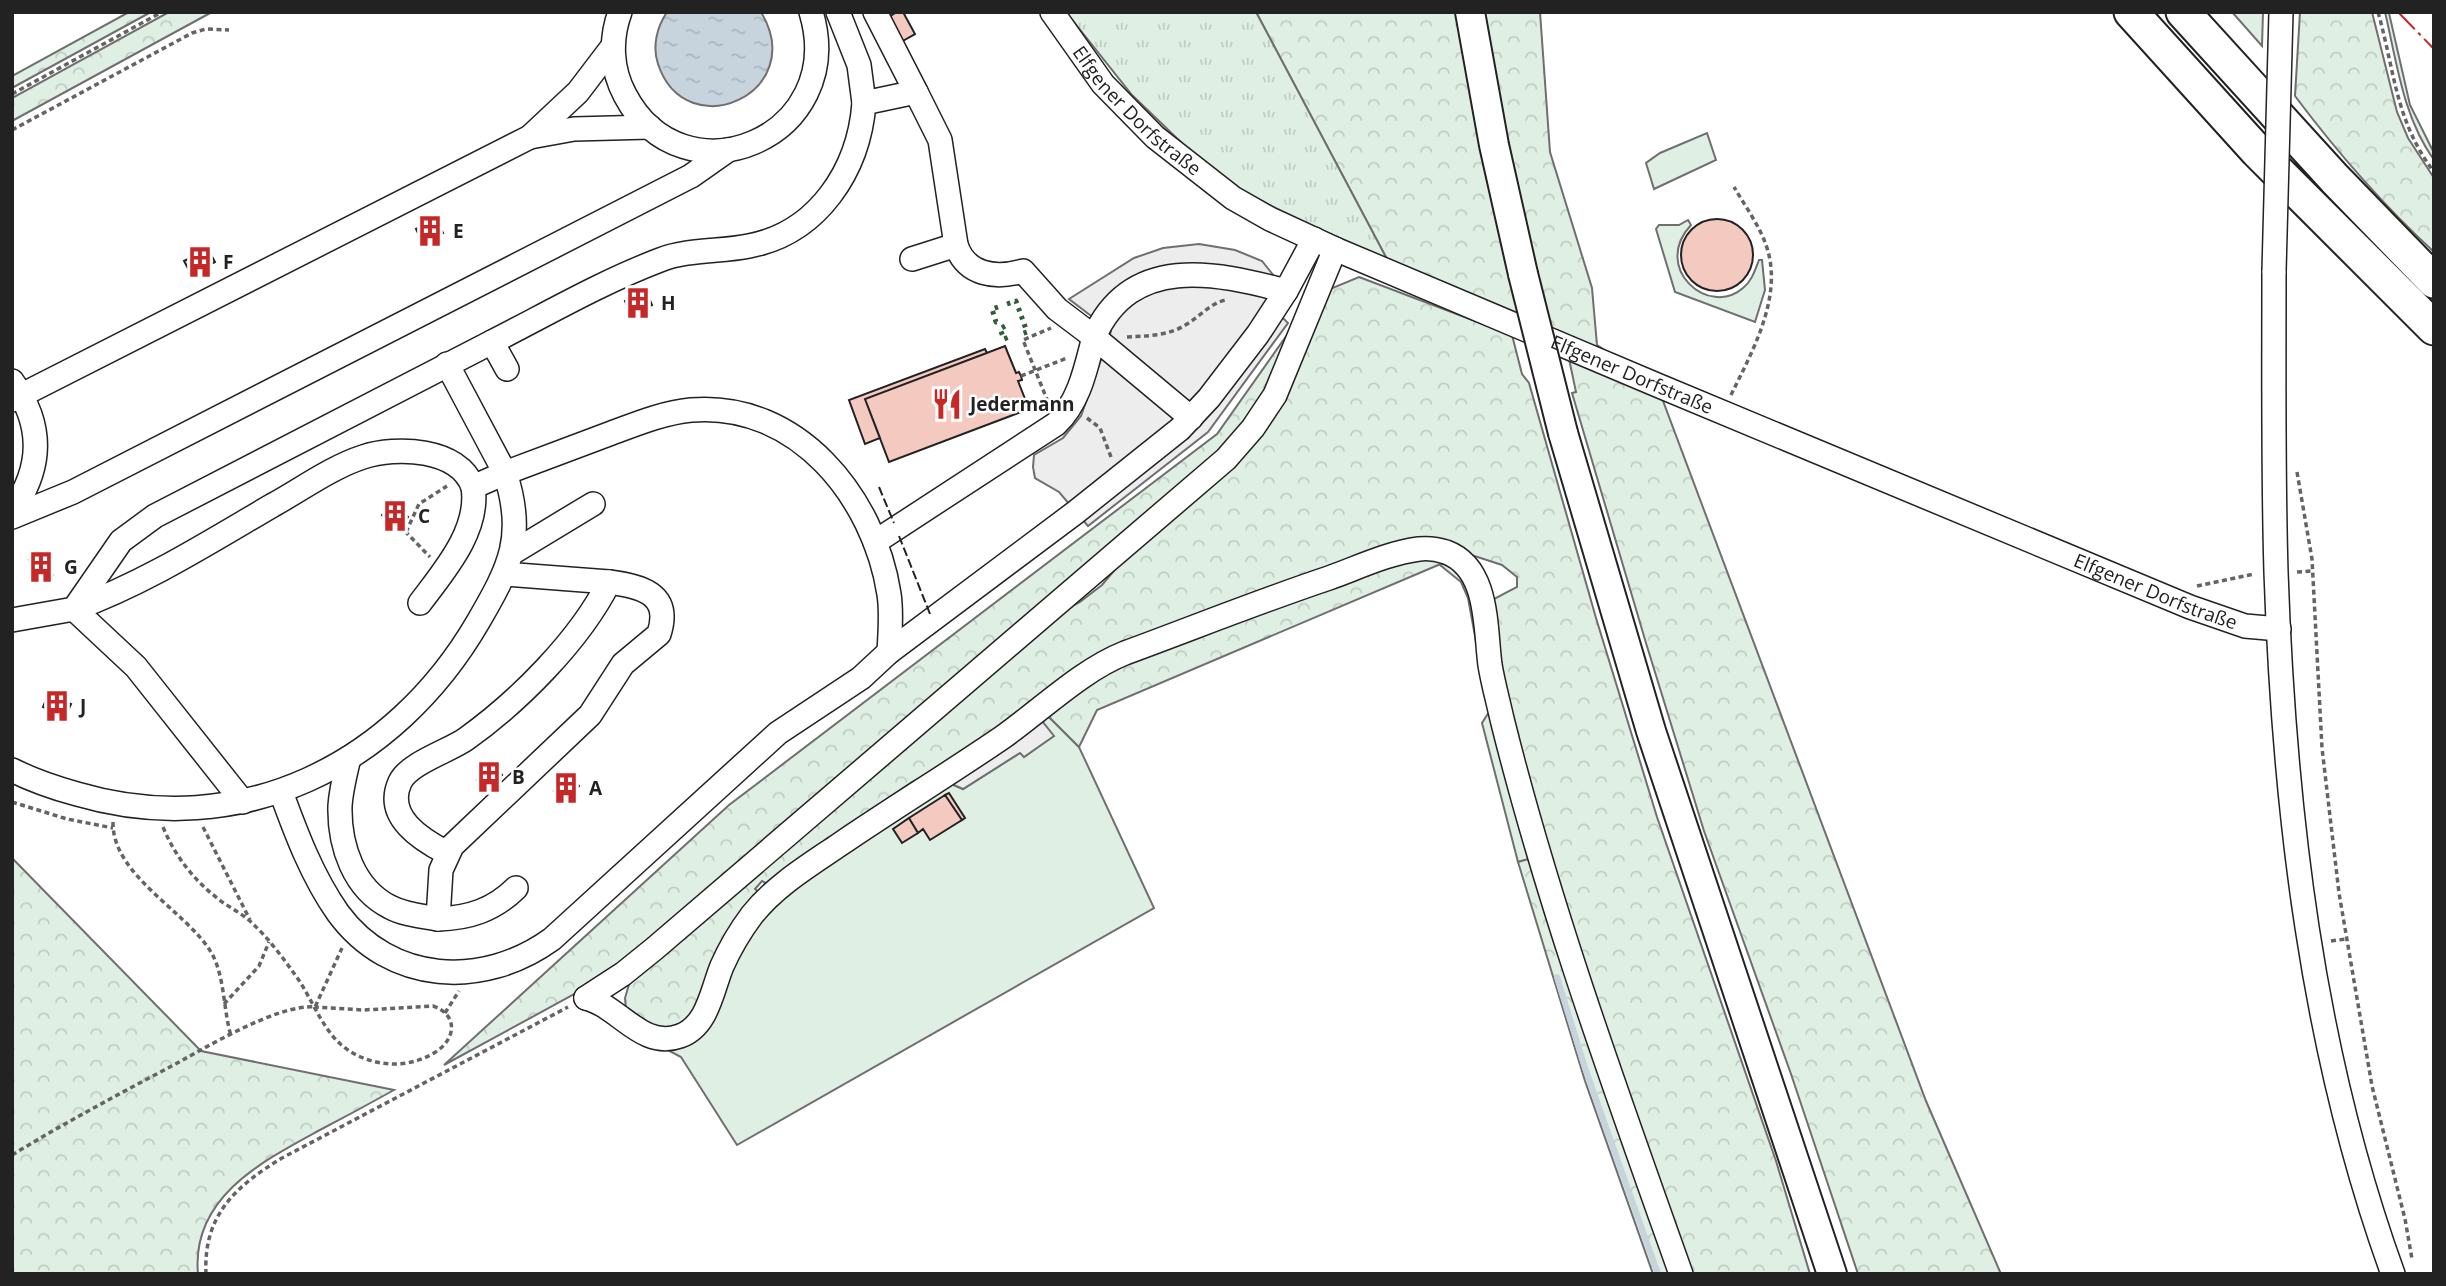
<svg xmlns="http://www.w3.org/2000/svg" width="2446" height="1286" font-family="'Open Sans',sans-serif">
<defs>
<pattern id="forest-crowns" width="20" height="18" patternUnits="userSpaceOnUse" patternTransform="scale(1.75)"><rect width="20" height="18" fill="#e0efe3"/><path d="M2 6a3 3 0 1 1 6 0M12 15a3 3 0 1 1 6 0" fill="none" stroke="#c0cdc2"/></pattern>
<pattern id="park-tufts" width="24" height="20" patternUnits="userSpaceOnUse" patternTransform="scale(1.75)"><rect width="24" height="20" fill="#e0efe3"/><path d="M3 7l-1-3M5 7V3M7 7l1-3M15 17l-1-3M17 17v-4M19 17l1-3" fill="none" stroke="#c0cdc2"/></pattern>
<pattern id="water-ripples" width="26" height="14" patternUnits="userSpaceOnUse" patternTransform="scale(1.75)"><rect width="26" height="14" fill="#c7d3dd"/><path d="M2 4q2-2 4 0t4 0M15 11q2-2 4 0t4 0" fill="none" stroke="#abb5bd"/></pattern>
</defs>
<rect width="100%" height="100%" fill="#fff"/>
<!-- green -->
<path fill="#e0efe3" stroke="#6f6f6f" stroke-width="2" d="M2232 12H2263L2262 46Z
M2385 12 2389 13 2410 105 2434 153V160C2403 117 2397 63 2385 12Z
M1707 133 1716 160 1654 189 1646 163 1660 153Z
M1688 220 1691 225C1651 268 1709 318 1743 288 1752 281 1755 270 1759 260H1762L1765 290 1755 322 1675 292 1656 229 1659 225H1679Z
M1450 560 1467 579 1536 857 1518 862 1482 723 1489 712 1468 598 1461 582 1440 565Z
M1049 717 1079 747 1154 908 737 1145 681 1057 660 1046 738 957 753 929 776 901 947 782 963 789 1021 752 1024 757 1053 736 1042 721Z"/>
<!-- forest -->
<path fill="url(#forest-crowns)" stroke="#6f6f6f" stroke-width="2" d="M129 12H151L12 88V76Z
M169 12H212L12 121V98Z
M1256 12H1540L1550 152 1592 288 1597 345 1657 385 1926 1101 2001 1274H1858L1791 1074 1704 831 1646 643 1572 393 1576 392 1568 354 1388 261Z
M2300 12H2372L2397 112 2408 138 2434 178V252C2382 204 2337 152 2295 96Z
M1359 277 1512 335 1522 374 1529 383 1596 618 1657 817 1776 1161 1810 1274H1689L1635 1130 1503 699 1492 600 1517 587V577L1502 565 1447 547 1141 640 948 763 912 782 825 841 769 885 762 881 755 889 761 894 689 1024 658 1032 626 1010 625 998 632 974 1058 614 1080 602 1102 585 1128 554 1232 462 1330 289Z
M1294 325 1271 385 1225 452 646 946 591 985 444 1065 729 805 1217 434Z
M1400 558 1450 560 1097 710 1079 747 1049 717 1100 670Z
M1536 857 1677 1274H1653L1585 1081 1518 862Z
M12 858 201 1051 394 1090C369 1104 343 1118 318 1131 261 1162 191 1198 198 1274H12Z"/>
<!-- park -->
<path fill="url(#park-tufts)" stroke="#6f6f6f" stroke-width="2" d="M1066 12H1256L1388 261 1271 206 1232 185 1186 147 1132 95Z"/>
<!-- parking -->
<path fill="#ededed" stroke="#6f6f6f" stroke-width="2" d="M1199 244 1235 250 1262 261 1286 291 1274 309 1288 323 1208 432 1088 526 1059 492 1035 478 1033 467 1034 455 1063 438 1081 416 1111 331 1069 299 1134 258 1163 248Z
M1042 721 1054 736 1024 757 1020 753 963 789 947 782Z"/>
<!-- water -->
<path fill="url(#water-ripples)" stroke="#6f6f6f" stroke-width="2" d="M667 12H761C810 93 686 148 658 64 652 46 657 27 667 12Z"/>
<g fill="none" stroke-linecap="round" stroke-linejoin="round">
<!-- stream -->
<path stroke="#c7d3dd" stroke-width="6" d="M1557 977 1585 1068 1658 1274"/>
</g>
<!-- building -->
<path fill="#f3c9c0" stroke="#222" stroke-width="2" d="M897 12H903L915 34 901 42 887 18Z
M1681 255a36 36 0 1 1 72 0a36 36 0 1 1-72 0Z
M436 219 443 233 423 243 416 229Z
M208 249 215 262 191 274 184 261Z
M646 291 652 305 631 315 625 301Z
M1005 346 1016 373 1019 372 1021 376 1022 380 1018 381 1029 409 889 462 865 399Z
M985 349 987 353 865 399 880 438 865 444 849 400Z
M394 503 408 517 395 529 382 515Z
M42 553 53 575 41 581 29 560Z
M48 695 71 704 65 717 43 707Z
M493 765 502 775 486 790 477 780Z
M569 776 579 786 564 801 554 791Z
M949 793 965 818 962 820 945 795Z
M945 795 962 820 930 840 923 829 918 833 909 818Z
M909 818 918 833 902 843 893 829Z"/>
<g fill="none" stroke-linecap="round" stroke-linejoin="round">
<defs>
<g id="minor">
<path d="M620 12C610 39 611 69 625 95 683 206 849 138 811 12"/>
<path d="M838 12 859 65 864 103"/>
<path d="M875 12 916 92"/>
<path id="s1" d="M1052 12 1103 84 1155 137 1233 198 1270 219 1335 249 1657 385 2190 607 2245 626 2279 629"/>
<path d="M530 137 574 129 650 127"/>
<path d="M912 259 956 245C966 275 995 279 1023 271L1057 309 1094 337C1131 254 1215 272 1286 291"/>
<path d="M2274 271C2274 371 2273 472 2276 572 2284 808 2312 1051 2393 1274"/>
<path d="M507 369 492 342C547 314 602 282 660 260 688 249 720 252 749 246 818 233 859 170 864 103L916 92 940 140 956 245"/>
<path d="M12 381C43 424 43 467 12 511"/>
<path d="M12 400 530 137 578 92 613 46"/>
<path d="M12 517 73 492 691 176 728 150"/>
<path d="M875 542 1056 424C1080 401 1086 367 1094 337L1191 418"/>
<path d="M512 553 593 504"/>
<path d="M504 574 609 582"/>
<path d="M420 603C444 571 480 530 473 487"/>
<path d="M12 620 74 609 121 541 155 516 492 342"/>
<path d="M349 758C345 774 341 790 340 806 339 846 354 889 390 907 405 915 422 916 438 919L441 870 452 846 590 715 623 664 659 634C672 593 640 586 609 582 580 640 519 701 466 739 449 751 409 763 400 782 384 817 422 840 447 853"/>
<path d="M12 770C32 780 55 788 77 794 240 842 394 766 478 622 510 567 526 536 505 473 540 460 574 447 609 434 636 424 662 413 691 410 797 401 874 497 889 594 892 613 890 633 889 652"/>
<path d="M281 792C296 833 312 876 338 913 390 984 483 989 552 939L778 733 861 678 889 652 1076 512 1180 429 1209 398 1258 334 1286 291 1314 239"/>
<path d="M243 802 136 667 74 609C145 583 208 543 273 505 302 489 332 467 363 457 396 446 459 448 473 487L505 473 447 364"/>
<path d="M438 919C469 918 494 910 516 888"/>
<path d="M586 998C619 1006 642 1050 680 1036 708 1026 712 990 722 966 730 948 740 931 752 915 775 886 808 866 839 845 893 808 949 774 1003 737 1041 710 1082 670 1125 653 1193 628 1260 601 1329 578 1357 568 1388 553 1419 549 1428 548 1437 549 1446 552 1489 568 1485 627 1490 665 1493 683 1498 701 1502 719 1549 908 1616 1091 1681 1274"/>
<path d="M586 998 623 974 654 949 1226 459 1253 428 1275 395 1335 249"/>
</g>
<path id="major" d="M1470 12 1494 145 1523 274
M1563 433 1651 731 1832 1274"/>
<path id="highway" d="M2131 12 2257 151 2434 328
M2183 12 2335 179 2434 281"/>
</defs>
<!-- minor casing -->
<use href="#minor" stroke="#222" stroke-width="26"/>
<!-- major casing -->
<use href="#major" stroke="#222" stroke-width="32"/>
<!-- highway casing -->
<use href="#highway" stroke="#222" stroke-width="37"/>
<!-- path -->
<path stroke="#646464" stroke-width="3.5" stroke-dasharray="5 3.5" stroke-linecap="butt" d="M2378 12C2395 72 2395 120 2434 172
M12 94 162 12
M12 130 192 33 206 29 229 30
M1127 337C1147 336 1169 336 1187 324 1200 316 1210 304 1225 300
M1021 376 1067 358
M1731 395C1753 350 1784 295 1766 245 1759 225 1745 206 1734 187
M1048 402 1023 340 1051 328
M1087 418 1100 428 1111 457
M2297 472 2312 559 2322 748 2339 893 2372 1086 2405 1219 2412 1259
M399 525 430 557
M406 532 419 504 447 486
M2297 572 2312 571
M2197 586 2254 574
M12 802 67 819 113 828
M113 822C112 875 185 910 211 952 225 976 223 1009 231 1036
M163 827C175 856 193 879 217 898 228 907 242 913 252 923 267 937 281 955 293 972 312 996 322 1033 348 1050 373 1067 408 1069 434 1053 456 1040 459 1015 433 1006L363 1010 315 1007
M203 827 250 920
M2331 941 2346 939
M224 1004 259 966 269 942
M445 1013 459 991
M12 1155C63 1124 115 1096 168 1068 204 1049 276 1004 315 1007L342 948
M206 1274C203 1215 236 1186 282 1158L568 1007"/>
<!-- minor -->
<use href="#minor" stroke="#fff" stroke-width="23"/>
<!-- major -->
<use href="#major" stroke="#fff" stroke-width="28"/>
<!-- highway -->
<use href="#highway" stroke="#fff" stroke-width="33"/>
<defs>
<path id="minor-bridge" d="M2274 271 2281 12"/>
<path id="major-bridge" d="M1523 274 1563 433"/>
</defs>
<!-- minor-bridge casing -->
<use href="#minor-bridge" stroke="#222" stroke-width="26" stroke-linecap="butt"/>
<!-- major-bridge casing -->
<use href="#major-bridge" stroke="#222" stroke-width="32" stroke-linecap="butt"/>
<!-- minor-bridge -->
<use href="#minor-bridge" stroke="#fff" stroke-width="23"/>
<!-- major-bridge -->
<use href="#major-bridge" stroke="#fff" stroke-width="28"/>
<!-- hedge -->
<path stroke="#2f5e38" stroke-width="5" stroke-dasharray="3.5 5" stroke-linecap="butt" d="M1007 304 1016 301 1027 332 1021 334
M998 307 992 309 996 322 1001 320
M1005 326 1000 329 1004 339 1009 337"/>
<!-- fence -->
<path stroke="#222" stroke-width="2" stroke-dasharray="9 3.5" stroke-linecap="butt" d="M879 487 894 523
M899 536 930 614"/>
<!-- power -->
<path stroke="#c62828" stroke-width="2" stroke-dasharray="24 5 3.5 5" stroke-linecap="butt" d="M2398 12 2434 49"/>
</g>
<!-- icons -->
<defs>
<symbol id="building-bare" viewBox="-9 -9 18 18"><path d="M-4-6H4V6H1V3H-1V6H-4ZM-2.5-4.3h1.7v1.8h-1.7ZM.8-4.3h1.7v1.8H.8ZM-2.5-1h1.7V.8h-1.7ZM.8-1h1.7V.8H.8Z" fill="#c62828" stroke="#fff" stroke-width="2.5" paint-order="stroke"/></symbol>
<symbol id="restaurant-bare" viewBox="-9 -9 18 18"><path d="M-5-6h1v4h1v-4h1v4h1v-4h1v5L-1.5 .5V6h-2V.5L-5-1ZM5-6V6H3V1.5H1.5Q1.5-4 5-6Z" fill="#c62828" stroke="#fff" stroke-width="2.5" paint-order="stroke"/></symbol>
</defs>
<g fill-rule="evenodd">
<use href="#building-bare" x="408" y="209" width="44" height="44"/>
<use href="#building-bare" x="178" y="240" width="44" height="44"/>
<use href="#building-bare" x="616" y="281" width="44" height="44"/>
<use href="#restaurant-bare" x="925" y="382" width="44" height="44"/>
<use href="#building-bare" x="373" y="494" width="44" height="44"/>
<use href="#building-bare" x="19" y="545" width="44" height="44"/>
<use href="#building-bare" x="35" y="684" width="44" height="44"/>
<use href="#building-bare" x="467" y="755" width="44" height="44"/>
<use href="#building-bare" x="544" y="766" width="44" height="44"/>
</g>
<g text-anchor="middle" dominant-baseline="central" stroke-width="5" stroke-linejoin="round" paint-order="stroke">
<!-- street labels -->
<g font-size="19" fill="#222" stroke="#fff">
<text stroke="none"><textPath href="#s1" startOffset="131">Elfgener Dorfstraße</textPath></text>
<text stroke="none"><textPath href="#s1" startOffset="698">Elfgener Dorfstraße</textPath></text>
<text stroke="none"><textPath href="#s1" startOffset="1265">Elfgener Dorfstraße</textPath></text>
</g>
<!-- poi labels -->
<g font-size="19" font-weight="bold" fill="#222" stroke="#fff" text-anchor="start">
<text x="453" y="231">E</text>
<text x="223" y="262">F</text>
<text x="661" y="303">H</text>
<text x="970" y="404">Jedermann</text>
<text x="418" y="516">C</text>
<text x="64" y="567">G</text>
<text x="80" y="706">J</text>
<text x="512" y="777">B</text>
<text x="589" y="788">A</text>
</g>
</g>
<!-- border -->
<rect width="2446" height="1286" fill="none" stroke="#222222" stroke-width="28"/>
</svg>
